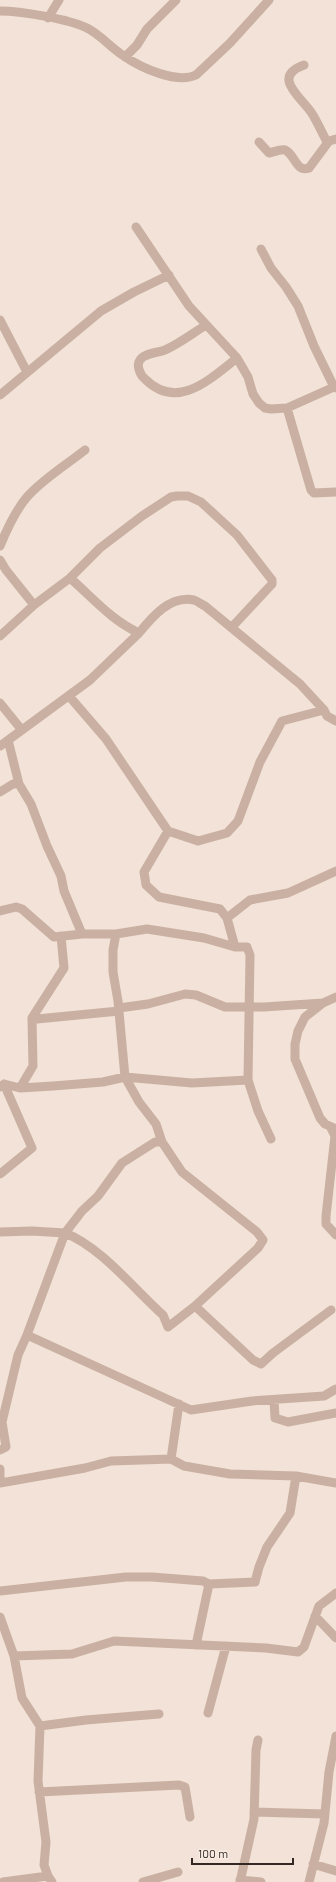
<svg xmlns="http://www.w3.org/2000/svg" width="336" height="1882" font-family="Barlow,sans-serif">
<rect width="100%" height="100%" fill="#f2e2d7"/>
<g fill="none" stroke-linecap="round" stroke-linejoin="round">
<!-- minor -->
<path stroke="#cab0a2" stroke-width="9" d="M0 11C20 11 69 19 87 28 101 35 111 48 124 56 141 68 177 84 196 75L230 43 269 0
M48 18 59 0
M125 57 137 45 147 29 176 0
M304 65C271 77 301 97 311 112 317 121 321 131 326 140L329 141 336 139
M259 142 269 153C274 152 280 149 285 150 295 154 296 173 309 168L329 141
M136 227 189 306 237 358 248 377 253 394 259 403 265 408 271 409 287 408 334 387 336 388
M261 249 271 268 286 287 298 306 314 346 334 387
M0 320 27 372
M206 325C193 333 179 344 165 350 157 353 144 353 140 360 136 365 140 375 145 379 177 411 209 380 237 358
M0 395 101 311 134 292 169 275
M287 408 311 490 314 493 336 492
M0 546C7 529 15 511 27 497 43 479 66 465 85 450
M0 560 6 570 34 605
M70 578C93 598 111 620 139 633 152 617 170 595 194 600 198 601 202 605 205 606L300 684 324 710 327 716 336 721
M0 636 34 605 70 578 100 548 142 516 171 497 177 496H188L201 502 237 535 272 580V584L232 627
M69 696 106 739 168 831 198 841 227 833 238 821 260 762 282 721 324 710
M0 703 21 729
M8 740 19 784 31 804 47 846 61 876 64 891 82 934
M0 746 90 680 139 633
M0 792 13 784H19
M168 831 144 872 146 885 159 897 220 909 227 918
M0 911 16 907 22 909 54 937 82 934H116
M235 947H247L250 955 248 1080 258 1111 271 1139
M336 997 323 1003 305 1017 298 1031 295 1044V1059L320 1118 325 1124 336 1129
M32 1018 37 1019 119 1011V1008L148 1004 185 994 196 995 225 1007H264L323 1003
M0 1087 4 1084 20 1088 53 1086 103 1082 125 1077 192 1083 248 1080
M20 1088 33 1066 32 1018 64 968 61 936
M331 1128 335 1136 326 1216V1224L336 1235
M162 1142 182 1172 257 1232 263 1240 258 1248 195 1306 168 1327 163 1315C134 1289 101 1247 65 1233L82 1211 98 1196 122 1163 155 1142H162L156 1124 139 1102 125 1077 118 1001 113 972V950L116 934 147 929 204 938 235 947 227 918 250 900 288 893 336 871
M0 1174 32 1148 4 1084
M0 1232 32 1231 65 1233 27 1335
M195 1306 253 1360 261 1364 273 1353 331 1310
M274 1400 275 1418 288 1422 336 1413
M0 1450 6 1447 2 1422 18 1355 27 1335 191 1410 252 1401 324 1396 336 1389
M171 1459 179 1404
M0 1469V1483
M0 1483 85 1468 111 1461 171 1459 184 1466 230 1474 296 1476 336 1483
M0 1591 126 1577H152L203 1581 209 1584 255 1582 259 1567 267 1547 290 1513 296 1476
M315 1616 336 1638
M0 1617 14 1656 22 1698 40 1726 38 1781 46 1842 44 1865 48 1876 52 1882
M196 1645 209 1584
M14 1656 72 1654 114 1641 266 1648 298 1652 304 1647 319 1606 336 1593
M208 1713 226 1646
M40 1726 86 1720 159 1714
M39 1792 179 1785 185 1787 190 1817
M254 1812 325 1814
M313 1864 336 1871
M240 1880 261 1882
M3 1882 48 1876
M143 1882 178 1872
M240 1882 254 1819 256 1750 258 1740
M309 1882 324 1823 329 1772 336 1736"/>
</g>
<!-- scale -->
<path d="M192 1858v6h101v-6" fill="none" stroke="#342825" stroke-width="2"/>
<text x="198" y="1858" font-size="12" fill="#342825" stroke="#f9ece3" stroke-width="3" paint-order="stroke">100 m</text>
</svg>
